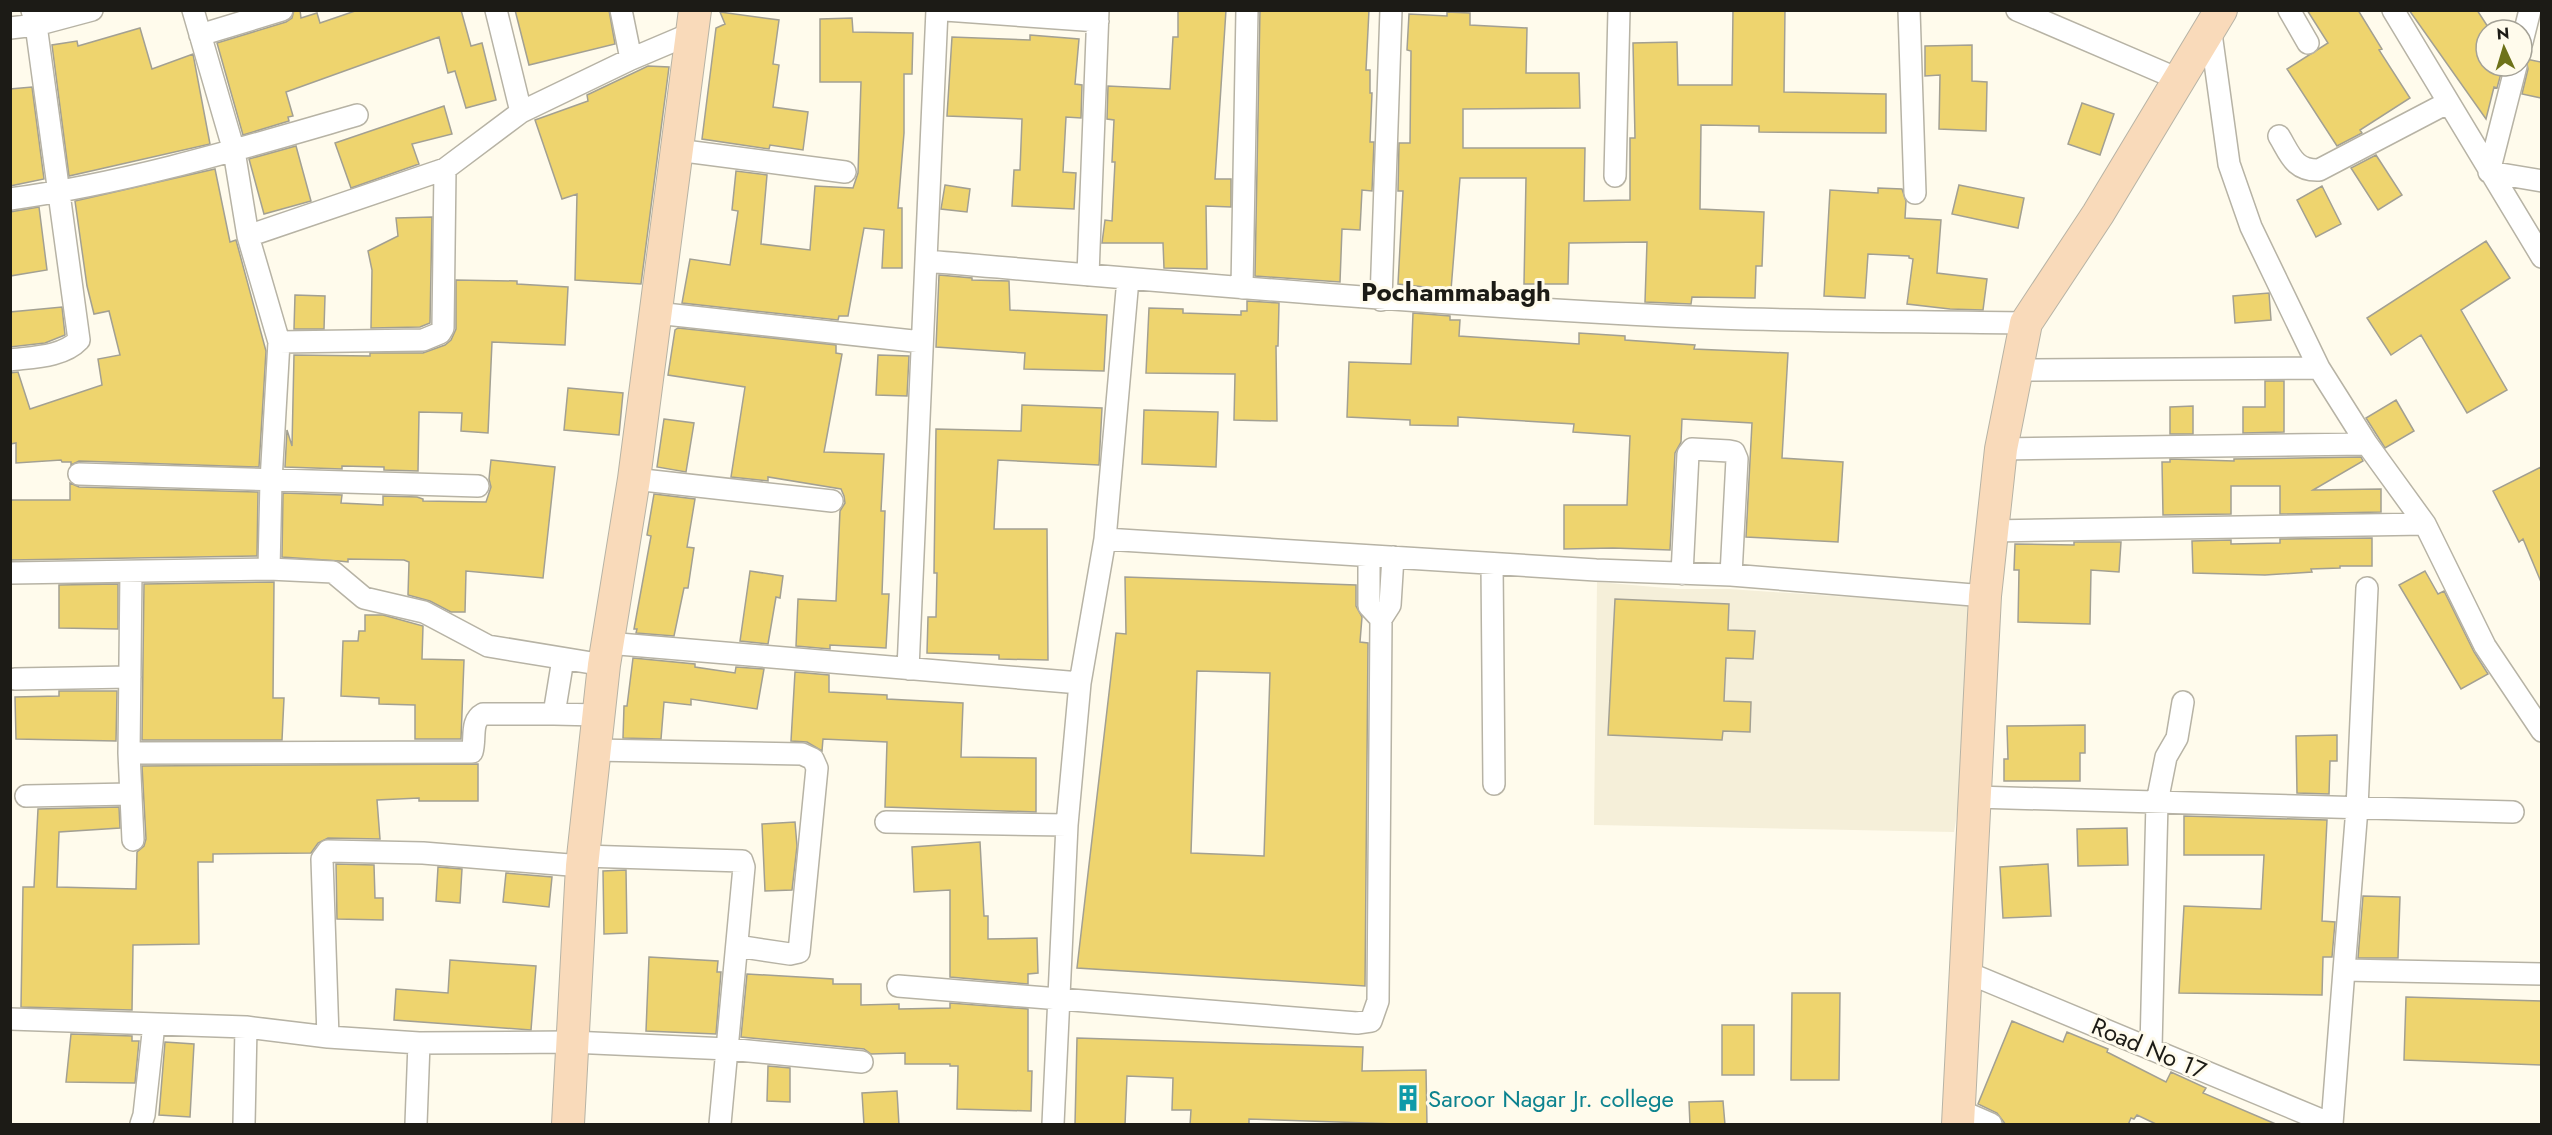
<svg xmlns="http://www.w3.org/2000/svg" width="2552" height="1135" font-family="Jost,sans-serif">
<rect width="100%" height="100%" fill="#fffbec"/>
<!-- built -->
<path fill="#f5efd9" d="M1597 582 1678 589H1729L1967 605 1971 650 1963 778 1954 832 1594 825Z"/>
<!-- building -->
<path fill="#eed46e" stroke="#a3a092" stroke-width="1.5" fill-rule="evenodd" d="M294 10H300L301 18 317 13 320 23 358 10H461L471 46 482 43 496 100 466 108 455 71 448 73 439 37 286 92 293 116 288 117 289 121 243 135 217 43 286 22 292 18Z
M515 10H609L615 44 529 65Z
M1178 10H1226L1215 179H1231V207L1206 206 1207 269 1164 268 1163 243H1102L1105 220 1112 221 1115 162H1112L1114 120 1107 119 1108 86 1170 89 1173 37H1178Z
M1260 10H1369L1366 70H1370V93H1372L1370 142H1374L1372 191 1362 190 1360 230 1342 229 1340 282 1255 276Z
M1733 10H1785L1784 92 1886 94V133L1759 132V126L1701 125 1700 209 1764 212 1762 266H1756L1755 298 1692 297 1691 304 1645 302 1647 242 1569 243 1568 284H1524L1526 178H1460L1451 290 1398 284 1403 191H1398L1399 143H1410L1411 51 1407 50 1409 14 1447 16V12L1470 13V25L1527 28 1526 73H1579L1580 108 1463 109V148H1585L1584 201 1630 200V138H1635L1633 43 1677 42 1678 85H1732Z
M2307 10H2358L2382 49 2379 50 2410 98 2360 130 2362 133 2337 146 2287 69 2328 43Z
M2409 10H2477L2490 30H2486V66H2503L2497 88 2494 87 2486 119Z
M720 12 779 20 773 64 779 65 773 107 808 112 803 150 770 145 769 149 702 139 716 28 725 24Z
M852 18 853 32 913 33 912 74H904V133L898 208H902V268H882L884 230 864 228 848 316H839L838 320 682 303 690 259 730 265 738 211 732 210 736 171 767 175 761 244 810 250 815 186 853 188 858 173 861 82H820V19Z
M140 28 152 69 193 54 210 144 69 176 52 45 77 41 78 46Z
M1030 35 1079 39 1075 84 1082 85 1081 118 1066 117 1063 172 1076 173 1074 209 1012 206 1014 170H1020L1022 119 947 116 952 37 1030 40Z
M1972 45V81L1987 82 1986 131 1939 129 1940 75 1925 76V46Z
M2526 59 2541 62V98L2522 94 2528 69Z
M648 66 669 67 641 284 575 280 577 194 562 199 535 120 588 101 587 95Z
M32 87 44 179 10 186V89Z
M2082 103 2114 114 2100 155 2068 144Z
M444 106 452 134 412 144 419 164 351 188 335 143Z
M296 146 311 201 264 214 249 159Z
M2376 155 2402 195 2378 210 2351 168Z
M215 169 230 242 236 240 266 351 259 467 79 461 71 465V462H62L61 460 16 463V443L10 444V373L18 372 30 409 102 385 98 359 120 355 109 311 94 314 87 286 75 201Z
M945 185 970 189 967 212 941 209Z
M1959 185 2024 198 2018 228 1952 214Z
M2322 186 2341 224 2316 237 2297 200Z
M1878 188 1902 189 1906 201 1905 218 1941 220 1937 273 1987 279 1983 310 1950 309 1907 304 1913 259 1909 258V256L1868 254 1865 298 1824 296 1830 190 1878 193Z
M39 207 47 270 10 276V212Z
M432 217 430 323 420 327 371 328 372 270 368 251 398 236 396 218Z
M2486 241 2510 278 2461 310 2507 390 2467 413 2421 335 2391 355 2367 318Z
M939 275 972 278V280L1009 281 1010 310 1107 315 1104 371 1024 369 1025 353 936 347Z
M456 280 517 281V284L568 287 565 345 492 342 488 433 461 431 462 413 419 412 418 471 384 470V467L342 466V469L285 467 287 430 292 446 294 355 370 356V353H423L445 345 451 340 456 329Z
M2269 293 2271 320 2235 323 2233 296Z
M295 295 325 296 324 329H294Z
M1247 301 1279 303 1278 346H1276L1277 421 1234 420 1235 374 1146 373 1149 308 1183 309V313L1241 315V311H1247Z
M62 307 65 335 45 343 10 347V312Z
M1413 313 1450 316V320H1460L1459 336 1579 344V333L1625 336V340L1695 345 1694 349 1788 353 1782 458 1843 462 1838 542 1746 537 1752 423 1682 419 1681 442 1675 453 1670 550 1613 548 1564 549V505H1627L1630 436 1573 432 1574 424 1458 417V426L1410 425V420L1347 417 1349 362 1411 364Z
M678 328 836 345V353L842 354 824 452 884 454 881 511H885L882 594H889L886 648 830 645V649L796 646 798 599 836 601 840 511 845 503 844 496 841 489 768 477V481L731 477 745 387 668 375 675 330Z
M878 355 909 356 907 396 876 395Z
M2265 381H2284V432L2243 433V407H2265Z
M568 388 623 393 619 435 564 430Z
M2396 400 2414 431 2385 448 2366 418Z
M1022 405 1102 408 1099 465 998 460 994 529H1047L1048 660 999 659V655L927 653 928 617H936L937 573H934L936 429 1021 431Z
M2193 406V434H2170V407Z
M1144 410 1218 412 1216 467 1142 464Z
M664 419 694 423 686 472 657 467Z
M2361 457 2363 461 2313 490 2381 489V512L2280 514V486H2231V514L2163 515 2162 462H2170V459L2234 461V459Z
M491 460 555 467 543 578 466 571 465 612H451L430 601 408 595 409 562 404 560 348 559V562L339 561 282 557 283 493 342 495 341 503 383 505V496L417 497 423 499V501L486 502 491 487 489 479Z
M2541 467V582L2523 539 2519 542 2493 491Z
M70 483 79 487 258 492 257 556 10 560V500H70Z
M654 494 695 499 687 547 694 548 688 588H684L674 636 636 633 637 629H634L651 536 647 535Z
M2372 538V566H2340V568L2311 569 2312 572 2265 575 2193 573 2192 541 2231 540V544L2280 543V539Z
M2074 542H2121L2119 572 2091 570 2090 624 2018 622 2019 570H2014L2015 544 2074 545Z
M750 571 783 576 780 598 776 597 768 644 740 641Z
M2425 571 2438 594 2444 591 2474 652 2488 674 2461 689 2399 585Z
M1125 577 1356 585V606L1362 617 1360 642 1368 643 1365 986 1077 968 1116 633 1126 634ZM1197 671 1270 673 1264 856 1191 853Z
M274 582 273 698H284L282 740H142L144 584Z
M118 584V629L59 628V585Z
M1615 599 1729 604 1728 630 1755 631 1753 659 1726 658 1724 701 1751 702 1750 732 1723 731 1722 740 1608 735Z
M365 615H383L423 626 422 659 464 660 461 739H415V705L379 704V698L341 696 343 641H358L359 631H365Z
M633 658 695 664V667L735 673 736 667 764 669 757 709 691 699V705L664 702 661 739 623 738 624 706H627Z
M795 672 829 675V692L887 695V699L963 703 961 757 1036 758V812L885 807 887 742 823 739 822 751 807 742 791 741Z
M59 691H117L116 741 16 739 15 697 59 696Z
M2085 725V753H2080V781H2004V759H2008L2007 726Z
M2337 735V761H2330L2329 794 2297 793 2296 736Z
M478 764V801H419V798L377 800 380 839 328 838 318 843 311 853 213 854V862H198L199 944 133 945 132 1010 21 1007 23 887H34L38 809 119 807 120 828 59 832 57 887 136 889 137 852 144 846 146 839 142 766Z
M2184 816 2327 820 2322 921 2335 922 2332 957H2323L2322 995 2179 993 2184 906 2261 909 2264 855H2184Z
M795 822 797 846 792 890 765 891 762 824Z
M2127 828 2128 865 2078 866 2077 829Z
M980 842 984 916H988V939L1037 938 1038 973 1028 974V984L950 977V890L914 892 912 847Z
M336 864 374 865 375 898H383V920L337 919Z
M2048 864 2051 916 2003 918 2000 867Z
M438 867 462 869 460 903 436 901Z
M626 870 627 933 604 934 603 871Z
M506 873 552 877 549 907 503 902Z
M2363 896 2400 897 2398 958H2358Z
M649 957 718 961 717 972H721L716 1034 646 1031Z
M450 960 536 966 531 1030 394 1020 396 989 448 993Z
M747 974 833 979V984H861V1005L899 1004V1009L950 1008V1003L1028 1009V1071H1032L1031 1111 957 1109 958 1066H950V1064H905V1053L871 1054 864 1049 741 1037Z
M1792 993H1840L1839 1080H1791Z
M2406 997 2541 1001V1065L2404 1060Z
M2012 1021 2063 1042 2067 1032 2108 1049 2107 1052 2166 1082 2171 1072 2206 1088 2203 1093 2278 1125H2158L2137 1115 2134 1119 2131 1118 2128 1125H2006L1997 1113 1978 1104Z
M1722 1025H1754V1075H1722Z
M71 1034 132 1036V1041H139L135 1083 66 1082Z
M1077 1038 1363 1047 1362 1071 1426 1070 1427 1125 1249 1119V1125H1190L1191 1110H1172L1173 1078 1127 1076 1125 1125H1075Z
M165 1042 194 1044 190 1117 159 1115Z
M768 1066 790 1068V1102L767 1101Z
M897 1091 899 1125H864L862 1093Z
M1723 1101 1725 1125H1690L1689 1102Z"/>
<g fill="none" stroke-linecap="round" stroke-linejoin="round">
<defs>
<path id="street" d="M193 10 234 151 248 236 279 342 271 481 269 569
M496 10 521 112
M621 10 631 59
M945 10 1098 21
M1909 10 1915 193
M2017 10 2178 79
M2289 10 2308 43
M2393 10 2542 257
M2210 26 2229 164 2251 227 2319 368 2367 444 2425 524 2485 646 2542 731
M10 28 36 25 92 10
M200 35 282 10
M2522 42 2530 10
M2516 66 2489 172 2542 181
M2279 136C2290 154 2294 171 2319 170L2447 103
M677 150 845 172
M1615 176 1619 10
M10 199C128 183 243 148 357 115
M248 236 445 169 521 112 631 59 690 34
M926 261C1173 282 1419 304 1666 316 1786 322 1907 321 2026 323
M1088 275 1098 10
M1242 288 1247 10
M1381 300 1391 10
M656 313 922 342
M279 342 423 340 440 333 443 328 445 169
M10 360C33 357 63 357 79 340L36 25 32 10
M2016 370 2319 368
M2001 449 2367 444
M79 474 478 486
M634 479 832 501
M1991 531 2425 524
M1105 539 1596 570 1731 575 1985 596
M1369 556V606L1381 619 1390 605 1393 557
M1492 564 1494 784
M131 572 129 753 133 840
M10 573 269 569 333 572 364 598 424 612 488 646 604 665
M1682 574 1688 454 1692 449 1729 451 1734 452 1737 459 1731 575
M607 643 1080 683
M908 669 937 10
M15 679 130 677
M554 714 598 715
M594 750 802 754 813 759 817 768 799 952 790 954 737 946
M129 753 472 752C476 739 470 721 483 714H554L563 659
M26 796 131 794
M1975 797 2513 812
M886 822 1067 825
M583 856 742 861 744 867 720 1124
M2344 970 2357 808 2367 588
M1966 972 2331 1124
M898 986 1357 1023 1371 1021 1378 1001 1381 619
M10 1019 246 1027 328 1037 419 1043 571 1042 728 1049 862 1062
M328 1037 322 859 328 851 423 853 582 866
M2151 1048 2157 802 2166 757 2177 738 2183 702
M1959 1110 1991 1124
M141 1124 144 1115 154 1024
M244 1124 246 1027
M416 1124 419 1043
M1053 1124 1067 825 1080 683 1105 539 1128 279
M2332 1124 2344 970 2542 974"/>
<path id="secondary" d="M568 1124 582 866 604 665 634 479 695 10
M1958 1124 1985 596 2001 449 2026 323 2098 214 2221 10"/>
</defs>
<!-- street casing -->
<use href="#street" stroke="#b7b3a5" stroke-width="24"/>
<!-- secondary casing -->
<use href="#secondary" stroke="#b7b3a5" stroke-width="34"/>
<!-- street -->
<use href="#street" stroke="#fff" stroke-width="21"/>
<!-- secondary -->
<use href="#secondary" stroke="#f9daba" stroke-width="32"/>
</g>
<!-- icons -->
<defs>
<symbol id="building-bare" viewBox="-9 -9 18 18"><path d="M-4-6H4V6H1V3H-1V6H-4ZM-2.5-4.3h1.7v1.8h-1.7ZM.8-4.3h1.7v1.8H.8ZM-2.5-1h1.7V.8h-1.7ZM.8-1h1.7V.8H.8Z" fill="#0f9aa8" stroke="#fffbec" stroke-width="2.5" paint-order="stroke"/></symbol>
</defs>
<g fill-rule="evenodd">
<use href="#building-bare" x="1389" y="1079" width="38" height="38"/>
</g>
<g text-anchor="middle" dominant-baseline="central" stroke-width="6" stroke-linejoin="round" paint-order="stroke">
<!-- street labels -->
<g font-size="24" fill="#1c1b16" stroke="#fffbec">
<text transform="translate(2149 1048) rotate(23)">Road No 17</text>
</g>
<!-- culture labels -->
<g font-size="24" fill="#0d838f" stroke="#fffbec" text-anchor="start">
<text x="1428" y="1098">Saroor Nagar Jr. college</text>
</g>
<!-- neighbourhood labels -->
<g font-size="26" font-weight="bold" fill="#1c1b16" stroke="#fffbec">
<text x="1456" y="292">Pochammabagh</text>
</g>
</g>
<!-- border -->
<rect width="2552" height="1135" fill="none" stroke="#1c1b16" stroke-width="24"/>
<!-- north arrow -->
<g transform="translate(2504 48) rotate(356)"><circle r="28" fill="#fffbec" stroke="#a4a196" stroke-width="1.5"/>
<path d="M0-4.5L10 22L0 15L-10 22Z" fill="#6d7219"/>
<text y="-9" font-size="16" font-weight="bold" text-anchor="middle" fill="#1c1b16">N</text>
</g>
</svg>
